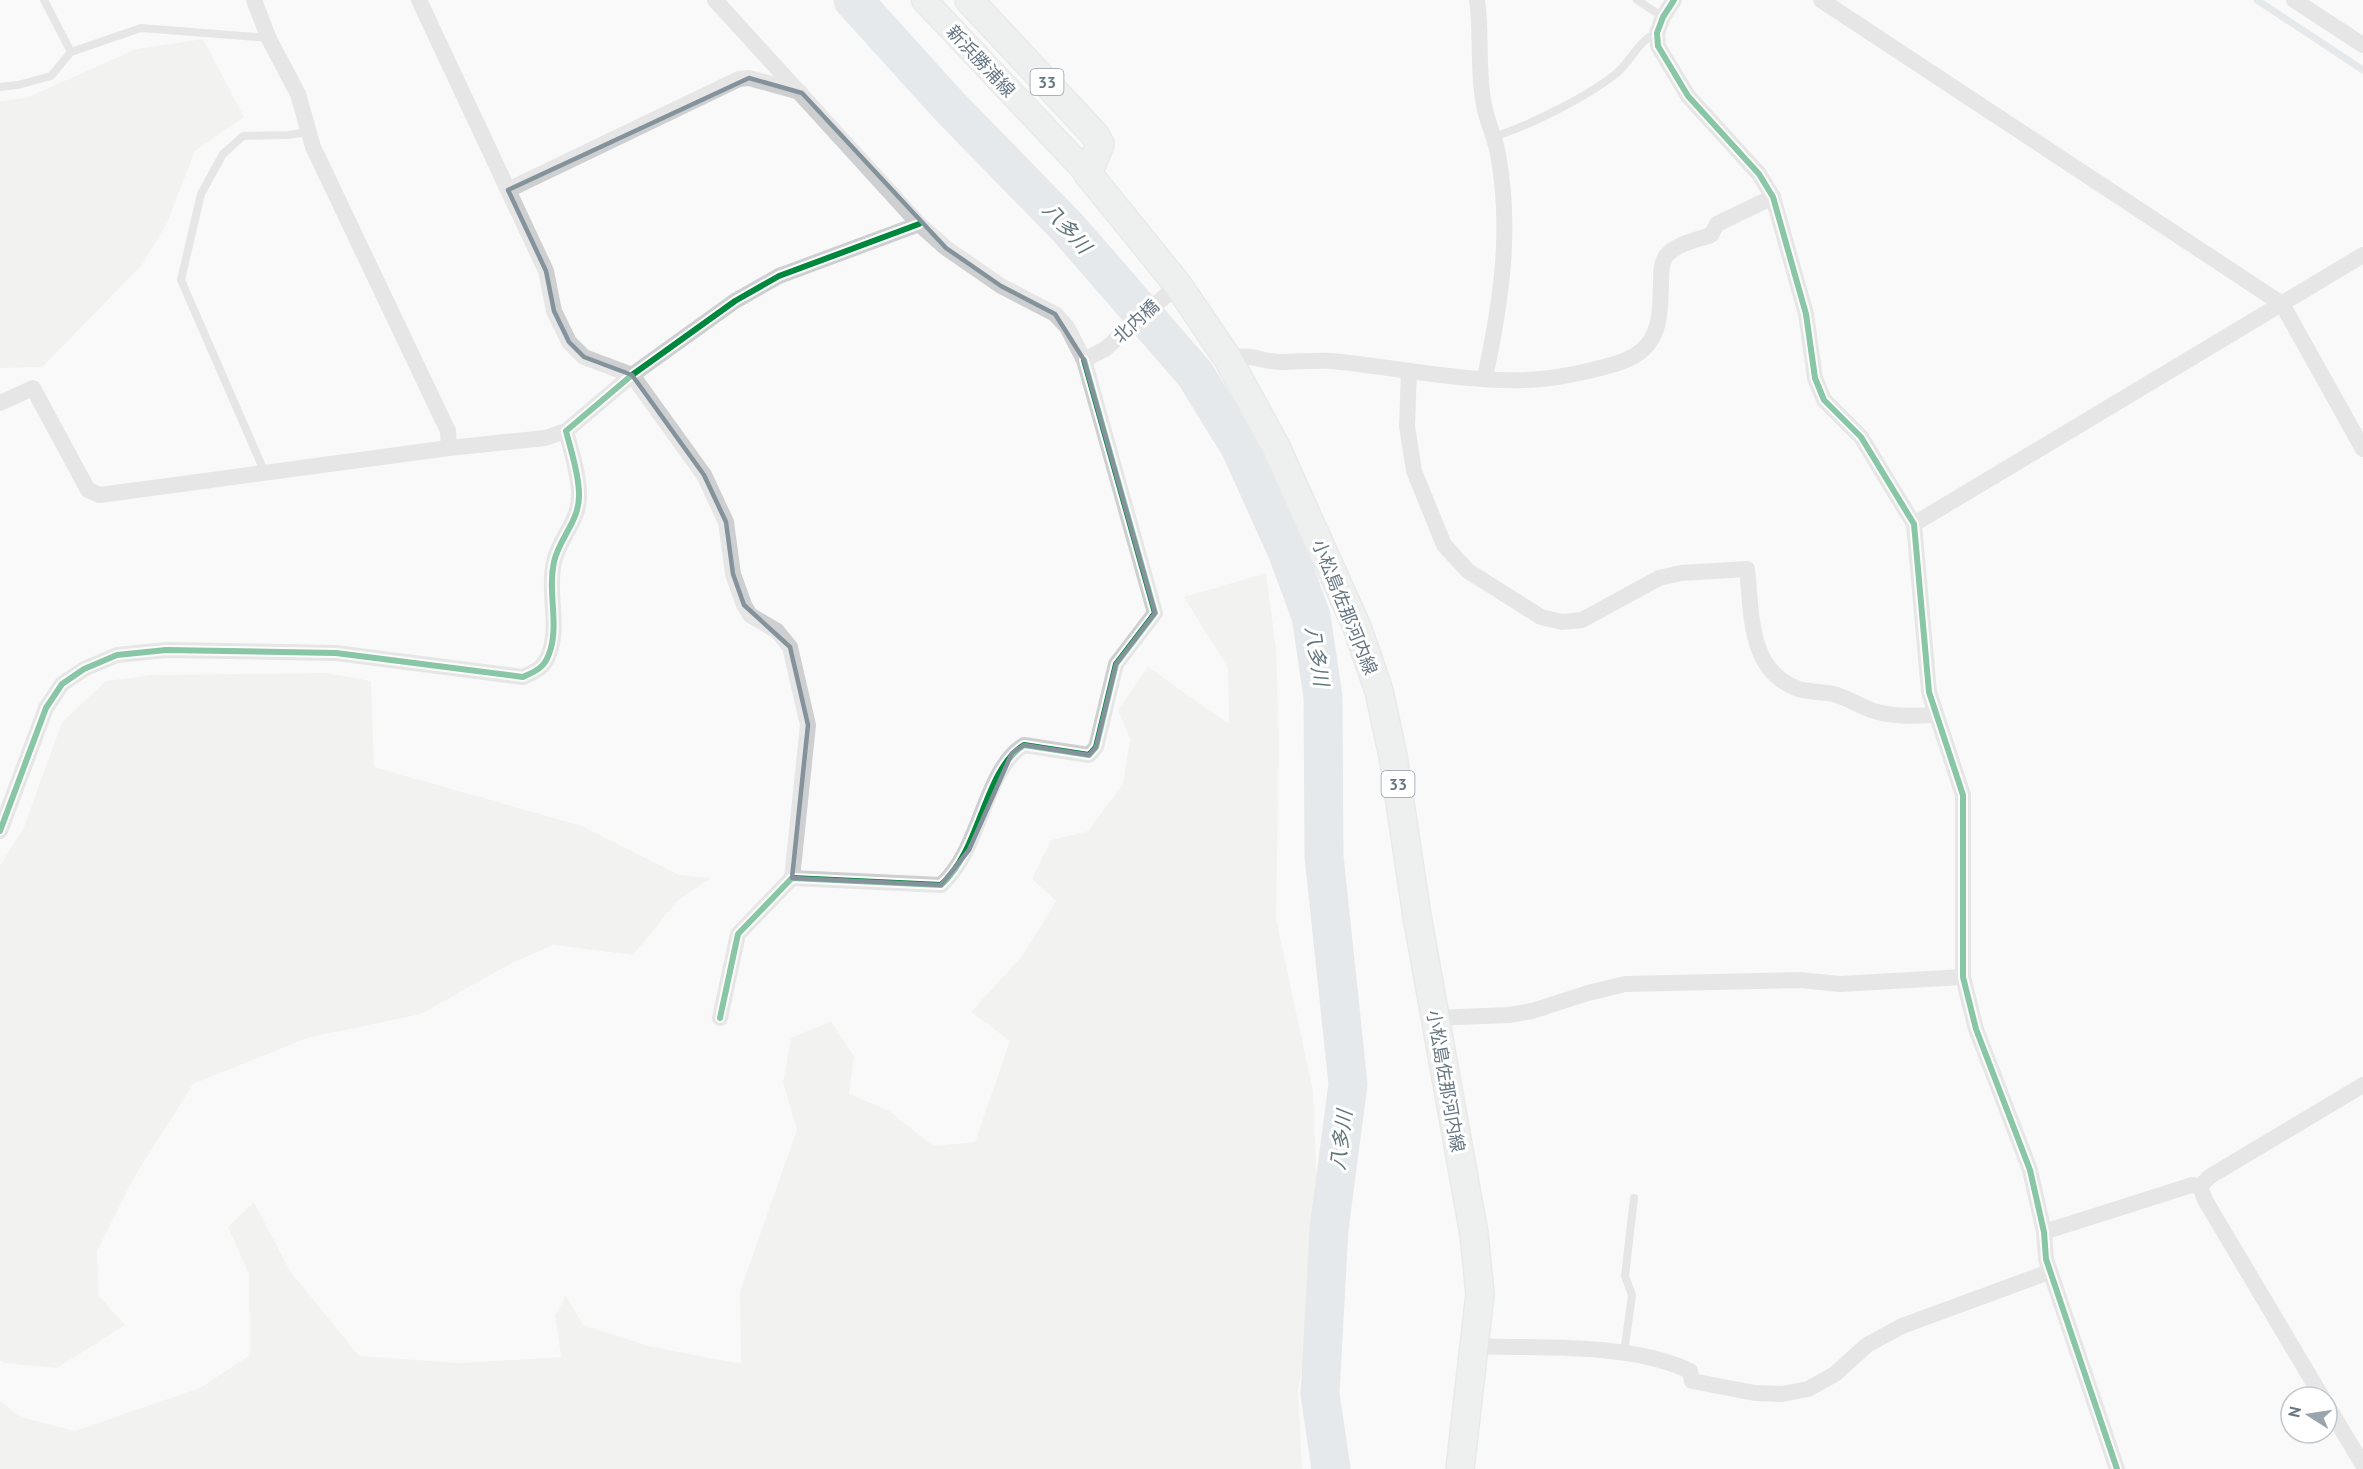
<svg xmlns="http://www.w3.org/2000/svg" width="2363" height="1469" viewBox="0 0 2363 1469" font-family="'PT Sans','Noto Sans JP',sans-serif">
<style>
.green{fill:#e8ebe6}
.lines{fill:none;stroke-linecap:round;stroke-linejoin:round}
.stream{stroke:#ced6d9;stroke-width:7}
.river{stroke:#ced6d9;stroke-width:39}
.secondary-casing{stroke:#d5d6d7;stroke-width:27}
.primary-casing{stroke:#d5d6d7;stroke-width:30}
.service{stroke:#cecfd0;stroke-width:8}
.minor{stroke:#cecfd0;stroke-width:16}
.secondary{stroke:#e1e2e2;stroke-width:24}
.primary{stroke:#e1e2e2;stroke-width:27}
.cycleway-casing{stroke:#fff;stroke-width:10}
.cycleway{stroke:#00873e;stroke-width:6}
.marked{fill:none;stroke:#84929c;stroke-width:4.5;stroke-linejoin:round}
.labels{text-anchor:middle;dominant-baseline:central;stroke-width:6;stroke-linejoin:round;paint-order:stroke}
.shield{fill:#fff;stroke:#939fa8;stroke-width:1.5}
.shield-label{font-size:16px;font-weight:bold;fill:#657683}
.street-label{font-size:18px;fill:#657683;stroke:#fff}
.water-label{font-size:20px;font-style:italic;fill:#60757c;stroke:#fff}
</style>
<rect width="100%" height="100%" fill="#f9f9f9"/>
<!-- green -->
<g class="green">
<polygon points="203,39 244,117 195,151 167,223 142,265 42,367 0,368 0,101 26,98 136,49"/>
<polygon points="1266,573 1276,648 1279,741 1276,918 1313,1091 1320,1263 1298,1390 1302,1469 0,1469 0,1401 21,1417 75,1431 200,1388 250,1355 249,1274 228,1227 254,1202 290,1271 359,1356 460,1363 561,1357 555,1315 566,1296 583,1325 648,1346 741,1364 740,1291 797,1130 783,1082 791,1038 831,1021 854,1056 849,1094 888,1110 933,1146 975,1142 1010,1041 971,1012 1023,955 1056,901 1032,879 1051,840 1088,831 1123,784 1130,739 1118,710 1148,667 1229,724 1228,668 1184,597"/>
<polygon points="326,673 371,681 374,767 582,826 679,875 711,878 677,901 633,955 553,945 510,964 421,1014 307,1038 193,1084 133,1179 97,1251 99,1296 125,1325 57,1368 4,1363 0,1360 0,866 24,827 62,722 106,681 152,675"/>
</g>
<g class="lines">
<!-- stream -->
<polyline class="stream" points="2257,0 2363,70"/>
<!-- river -->
<polyline class="river" points="853,0 950,107 1068,228 1195,374 1240,447 1287,551 1311,616 1323,697 1324,856 1348,1084 1329,1229 1320,1394 1331,1469"/>
<!-- secondary casing -->
<g class="secondary-casing">
<polyline id="secondary" points="924,0 1088,174"/>
</g>
<!-- primary casing -->
<g class="primary-casing">
<polyline id="primary" points="969,0 1095,135 1100,144 1088,174 1178,285 1228,359 1276,447 1357,627 1379,691 1393,756 1417,916 1474,1234 1480,1294 1460,1469"/>
</g>
<!-- service -->
<g class="service">
<polyline points="44,0 71,52 141,28 269,38"/>
<polyline points="1637,0 1663,17"/>
<polyline points="0,87 18,85 51,76 71,52"/>
<path d="M 1493,137 C 1529,126 1589,96 1618,72 C 1632,59 1639,40 1657,33"/>
<polyline points="265,473 181,280 201,194 223,154 243,136 288,135 307,132"/>
<polyline points="1624,1353 1632,1295 1625,1276 1634,1198"/>
</g>
<!-- minor -->
<g class="minor">
<polyline points="254,0 269,39 298,94 313,147 448,431 449,448"/>
<polyline points="419,0 546,271 554,311 569,342 584,357 632,375 704,475 726,522 733,574 744,605 750,615 777,631 790,647 808,725 792,878"/>
<polyline points="715,0 919,224 946,248 1001,286 1055,314 1067,327 1084,360 1105,349 1178,285"/>
<path d="M 1477,0 C 1482,35 1477,71 1484,105 C 1487,122 1495,137 1498,154 C 1512,230 1501,303 1485,377"/>
<polyline points="1674,0 1663,17 1657,33 1658,46 1688,96 1759,174 1773,197 1806,314 1815,378 1824,400 1861,437 1914,524 1929,692 1963,795 1963,977 1976,1029 2030,1170 2044,1232 2046,1259 2117,1469"/>
<polyline points="1821,0 2282,304 2363,449"/>
<polyline points="2294,0 2363,45"/>
<polyline points="508,190 739,79 749,78 800,92"/>
<path d="M 1228,359 C 1250,352 1260,362 1281,362 C 1298,362 1315,360 1331,361 C 1395,367 1461,382 1526,380 C 1555,379 1587,372 1615,364 C 1660,351 1660,322 1661,282 C 1661,274 1661,263 1666,256 C 1676,244 1697,240 1711,235 L 1717,224 L 1773,197"/>
<path d="M 1409,371 L 1407,426 L 1414,471 L 1444,545 L 1468,571 L 1541,617 L 1562,622 L 1582,620 L 1659,578 L 1681,573 L 1747,569 C 1752,613 1748,669 1796,688 C 1808,693 1821,691 1833,694 C 1846,697 1858,705 1871,710 C 1892,717 1912,716 1935,715"/>
<polyline points="0,403 33,388 88,490 100,495 449,448 545,438 566,431"/>
<polyline points="1914,524 2363,255"/>
<path d="M 0,831 L 46,708 L 62,684 L 84,669 L 117,655 L 166,650 L 336,653 L 523,677 C 536,671 544,668 549,654 C 560,625 547,592 554,562 C 559,538 580,521 579,494 C 579,474 571,451 566,431 L 632,375 L 735,301 L 779,276 L 919,224"/>
<path d="M 720,1018 L 738,934 L 792,878 L 941,885 C 982,848 983,771 1024,745 L 1089,755 L 1096,747 L 1116,664 L 1155,613 L 1084,360"/>
<polyline points="1434,1018 1509,1015 1532,1011 1588,993 1625,984 1800,980 1840,984 1963,977"/>
<polyline points="2200,1187 2205,1200 2322,1397"/>
<polyline points="2044,1232 2192,1185 2200,1187 2209,1177 2363,1085"/>
<path d="M 1474,1346 C 1541,1349 1628,1342 1690,1371 L 1692,1381 L 1755,1393 L 1782,1394 L 1808,1389 L 1835,1374 L 1867,1345 L 1902,1326 L 2049,1272"/>
<polyline points="2327,1405 2363,1465"/>
</g>
<!-- secondary -->
<use href="#secondary" class="secondary"/>
<!-- primary -->
<use href="#primary" class="primary"/>
<!-- cycleway casing -->
<g class="cycleway-casing">
<g id="cycleway">
<polyline points="1674,0 1663,17 1657,33 1658,46 1688,96 1759,174 1773,197 1806,314 1815,378 1824,400 1861,437 1914,524 1929,692 1963,795 1963,977 1976,1029 2030,1170 2044,1232 2046,1259 2117,1469"/>
<path d="M 0,831 L 46,708 L 62,684 L 84,669 L 117,655 L 166,650 L 336,653 L 523,677 C 536,671 544,668 549,654 C 560,625 547,592 554,562 C 559,538 580,521 579,494 C 579,474 571,451 566,431 L 632,375 L 735,301 L 779,276 L 919,224"/>
<path d="M 720,1018 L 738,934 L 792,878 L 941,885 C 982,848 983,771 1024,745 L 1089,755 L 1096,747 L 1116,664 L 1155,613 L 1084,360"/>
</g>
</g>
<!-- cycleway -->
<use href="#cycleway" class="cycleway"/>
</g>
<!-- marked area -->
<path d="M0 0H2363V1469H0ZM 749,78 L 802,93 L 946,248 L 1001,286 L 1055,314 L 1084,360 L 1155,613 L 1116,664 L 1096,747 L 1089,755 L 1024,745 L 1012,753 L 969,850 L 941,885 L 792,878 L 808,725 L 790,647 L 744,605 L 733,574 L 726,522 L 704,475 L 632,375 L 584,357 L 569,342 L 554,311 L 546,271 L 508,190 Z" fill="#f9f9f9" fill-opacity=".55" fill-rule="evenodd"/>
<path class="marked" d="M 749,78 L 802,93 L 946,248 L 1001,286 L 1055,314 L 1084,360 L 1155,613 L 1116,664 L 1096,747 L 1089,755 L 1024,745 L 1012,753 L 969,850 L 941,885 L 792,878 L 808,725 L 790,647 L 744,605 L 733,574 L 726,522 L 704,475 L 632,375 L 584,357 L 569,342 L 554,311 L 546,271 L 508,190 Z"/>
<g class="labels">
<!-- shield labels -->
<g class="shield">
<rect x="1030.5" y="69" width="33" height="26" rx="4.5"/>
<rect x="1381.5" y="771" width="33" height="26" rx="4.5"/>
</g>
<g class="shield-label">
<text x="1047" y="82">33</text>
<text x="1398" y="784">33</text>
</g>
<!-- street labels -->
<g class="street-label">
<text transform="translate(981 61) rotate(47)">新浜勝浦線</text>
<text transform="translate(1136 321) rotate(-42)">北内橋</text>
<text transform="translate(1345 607) rotate(68)">小松島佐那河内線</text>
<text transform="translate(1446 1081) rotate(80)">小松島佐那河内線</text>
</g>
<!-- water labels -->
<g class="water-label">
<text transform="translate(1067 228) rotate(48)">八多川</text>
<text transform="translate(1317 656) rotate(81)">八多川</text>
<text transform="translate(1341 1140) rotate(-83)">八多川</text>
</g>
</g>
<!-- north arrow -->
<g transform="translate(2309 1415) rotate(282)"><circle r="28" fill="#ffffff" stroke="#c1c8cd" stroke-width="1.5"/>
<path d="M0-4.5L10 22L0 15L-10 22Z" fill="#99a4ac"/>
<text y="-9" font-size="16" font-weight="bold" text-anchor="middle" fill="#657683">N</text>
</g>
</svg>
